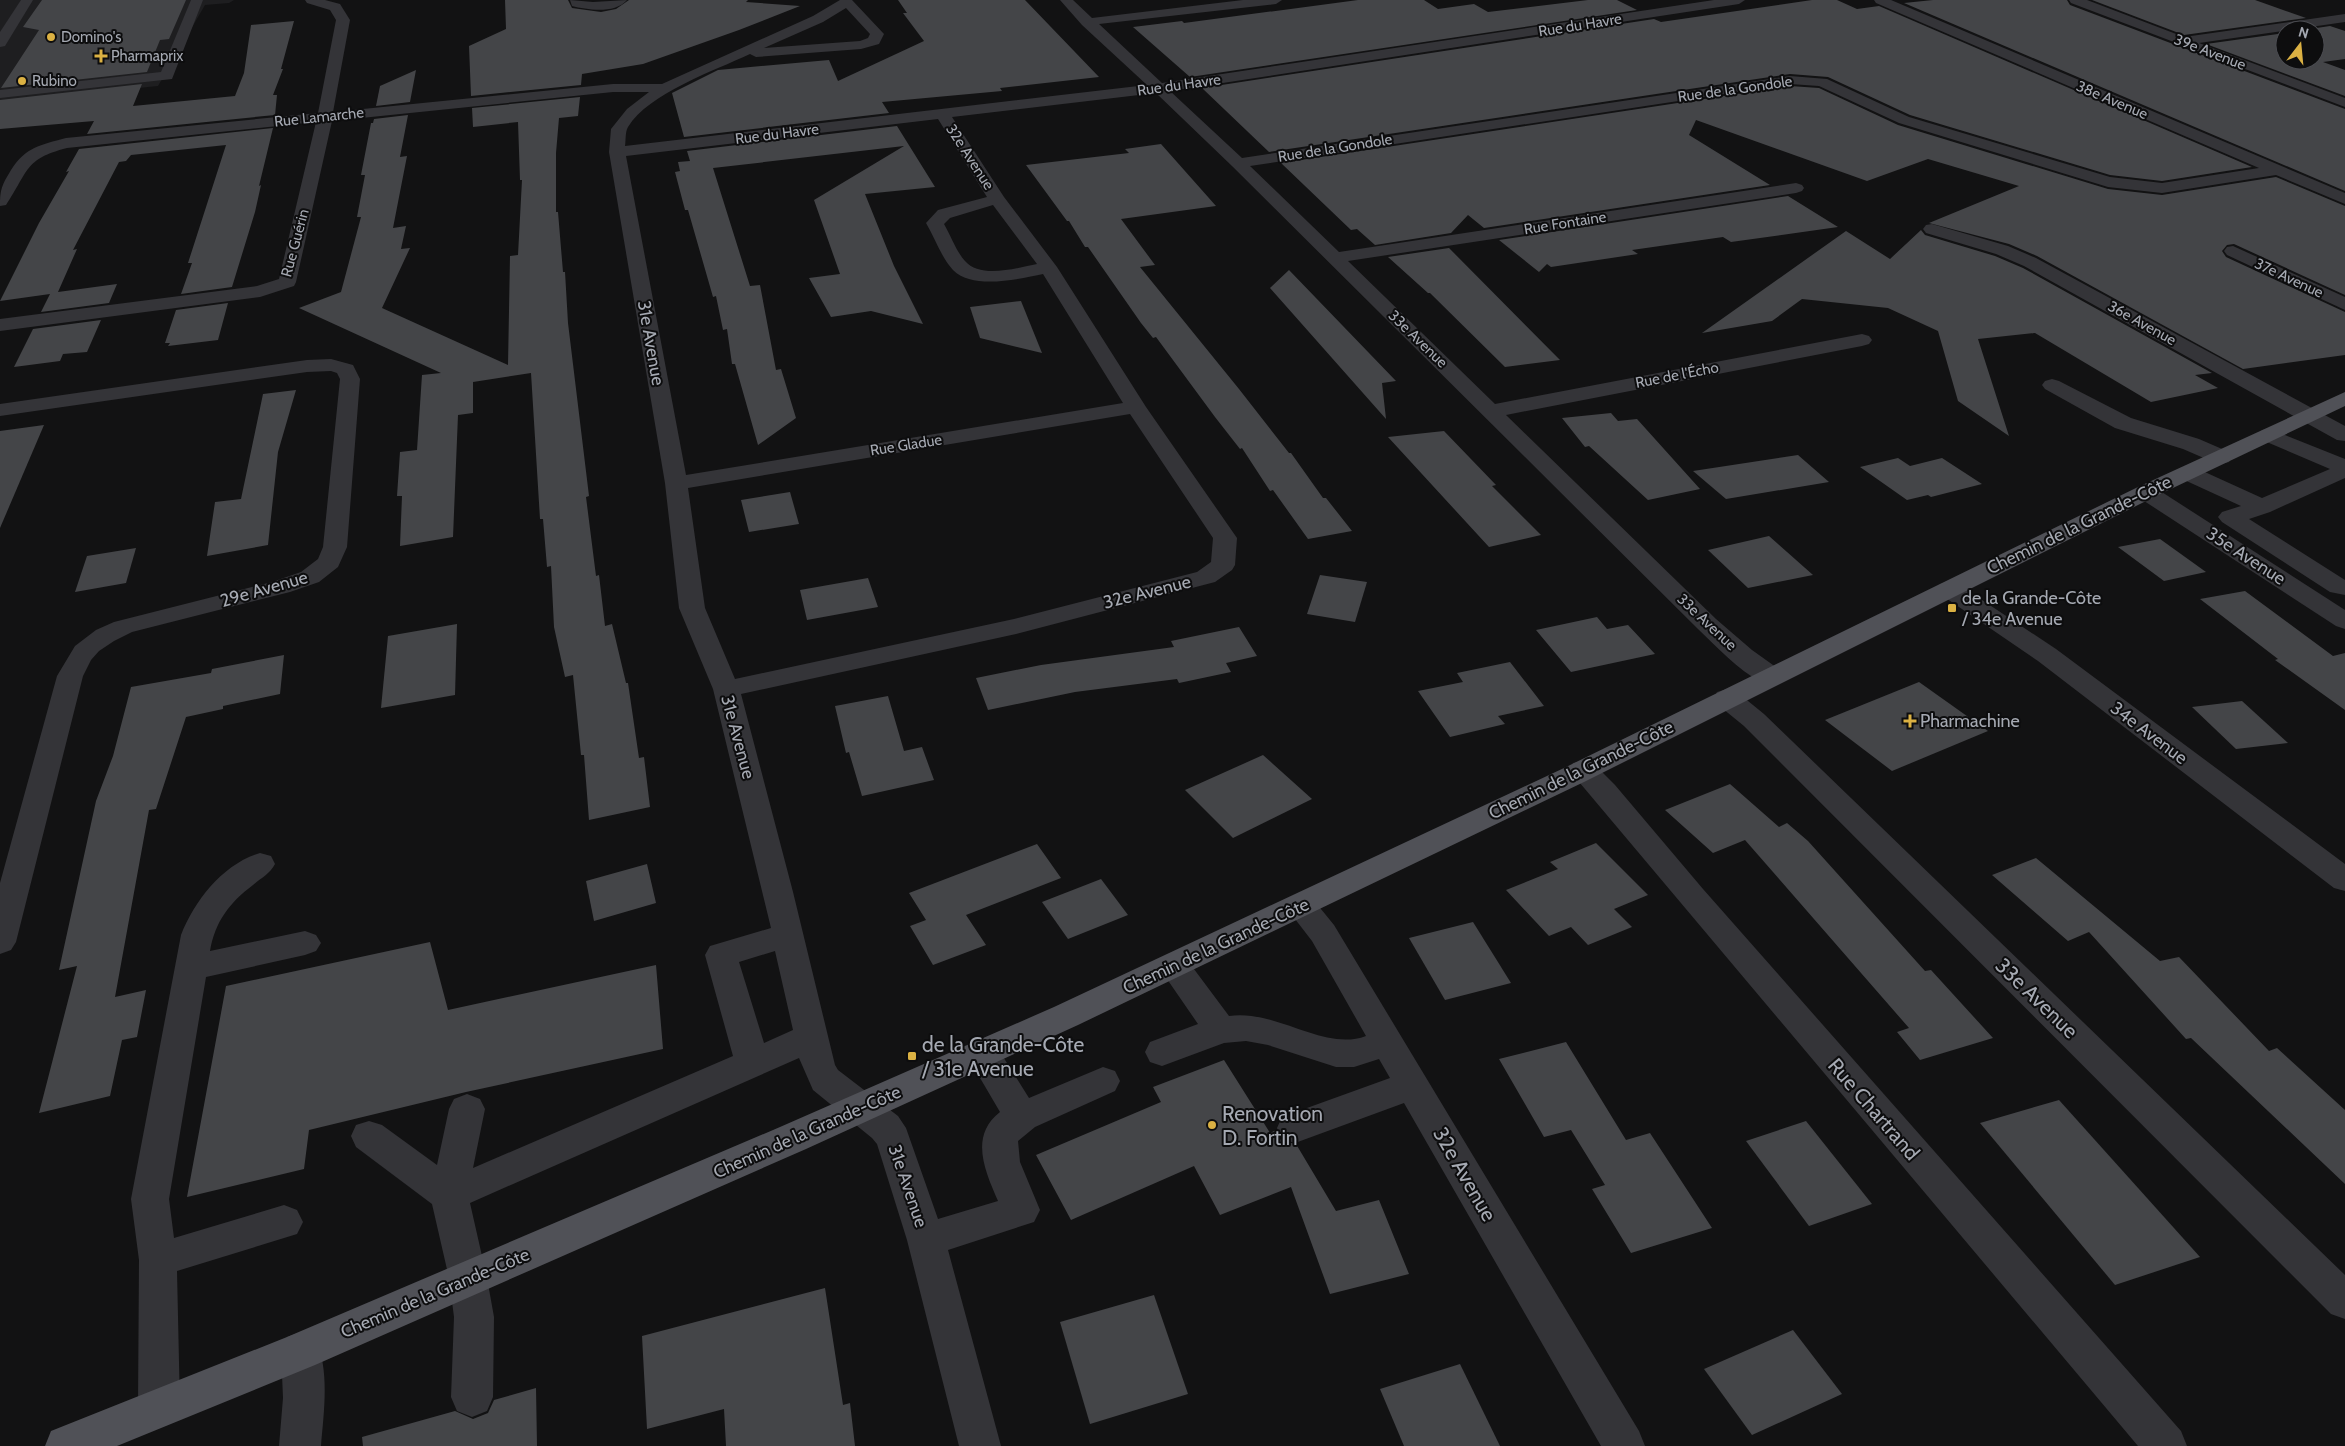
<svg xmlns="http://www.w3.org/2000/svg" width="2345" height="1446" viewBox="0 0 2345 1446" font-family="Cabin,sans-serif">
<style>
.built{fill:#1e1e20}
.building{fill:#444548}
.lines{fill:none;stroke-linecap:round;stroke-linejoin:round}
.minor{fill:#343438;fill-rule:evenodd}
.major{fill:#505157;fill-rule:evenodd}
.poi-dot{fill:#dbb143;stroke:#0d0d0e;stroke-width:2}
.labels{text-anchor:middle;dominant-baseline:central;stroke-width:4;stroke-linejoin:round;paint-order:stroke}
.far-street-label{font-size:15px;fill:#a5a9b2;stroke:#0d0d0e}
.far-poi-label{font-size:15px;fill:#a5a9b2;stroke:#0d0d0e;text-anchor:start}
.street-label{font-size:18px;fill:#a5a9b2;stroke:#0d0d0e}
.poi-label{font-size:18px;fill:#a5a9b2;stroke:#0d0d0e;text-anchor:start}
.near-street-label{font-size:21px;fill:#a5a9b2;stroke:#0d0d0e}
.near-poi-label{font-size:21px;fill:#a5a9b2;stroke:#0d0d0e;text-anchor:start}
</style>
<rect width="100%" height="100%" fill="#121213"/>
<!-- built -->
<polygon class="built" points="0,0 234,0 229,3 205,5 158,86 0,102"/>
<!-- building -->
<g class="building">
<polygon points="42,0 186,0 169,39 160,40 147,72 1,88 39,30 23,27"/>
<polygon points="505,0 568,0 572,8 601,12 616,9 629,0 748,0 746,2 800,6 739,30 643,64 582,74 581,85 471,96 469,46 506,29"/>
<polygon points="898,0 1025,0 1099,77 1000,88 1002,91 882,102 889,113 684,137 672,93 718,70 829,60 838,81 924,41 903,13 907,13"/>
<polygon points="1358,0 1424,0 1438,9 1474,4 1488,12 1588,0 1617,0 1637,10 1190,77 1133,27 1182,21 1184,23"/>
<polygon points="1812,0 1837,0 1857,9 1879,6 2252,167 2162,181 2110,175 1910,115 1828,77 1790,74 1269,152 1202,88 1654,19 1661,22"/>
<polygon points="1933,0 2067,0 2070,5 2345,109 2345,191 1904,3"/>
<polygon points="2092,0 2255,0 2306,18 2184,35"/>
<polygon points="294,21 281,69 283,69 273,95 277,95 275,115 87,134 94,121 0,129 0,100 142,84 133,106 235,96 244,73 251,25"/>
<polygon points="2330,26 2345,31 2345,59 2323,62 2345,70 2345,96 2206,44 2285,33 2285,60 2315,60 2315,30 2303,30"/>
<polygon points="416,70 410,102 376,106 380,86"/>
<polygon points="1790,86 1819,88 1898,125 2108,189 2162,195 2276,177 2345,206 2345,295 2234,244 2227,245 2222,251 2226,257 2345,312 2345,355 2243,369 2037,256 2009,244 1929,223 2019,186 1928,159 1867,181 1696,120 1689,135 1770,185 1484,228 1468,215 1451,233 1375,245 1357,229 1351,230 1281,163"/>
<polygon points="580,97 578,116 559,118 556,153 556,212 558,212 563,272 565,272 568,323 589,496 586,497 596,576 599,575 605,626 612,624 626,683 628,683 639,758 644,757 650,807 589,820 584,755 581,755 573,675 565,677 554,627 551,566 547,567 543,519 540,519 531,373 473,382 473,413 458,415 453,537 400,546 402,496 397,496 400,452 417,450 422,375 441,373 299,308 341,292 361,217 357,217 365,175 361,175 371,123 373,123 374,119 408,115 400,157 407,156 393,228 406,226 401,249 410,248 382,308 508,365 510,256 518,255 522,180 520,180 518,122 473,127 472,108"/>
<polygon points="897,126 935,187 865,194 894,266 923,324 871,311 831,317 809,278 840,274 814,200 904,146 713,168 750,286 760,285 776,370 781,369 796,418 758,445 735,364 732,364 727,329 723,330 716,296 713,297 688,210 685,210 675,172 680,171 678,162 690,161 687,151"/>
<polygon points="273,128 259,186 261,185 255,212 232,287 181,294 192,263 188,263 226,145 131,155 126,161 119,162 73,250 77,249 58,292 117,284 109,303 41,312 50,294 0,301 39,223 69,171 66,172 79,149"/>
<polygon points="1161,144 1216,206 1121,219 1155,265 1140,267 1239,389 1289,453 1291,453 1323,498 1326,498 1352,531 1308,539 1273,490 1270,491 1242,448 1240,449 1215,417 1156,337 1153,338 1141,323 1088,247 1085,247 1069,221 1067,221 1026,165 1129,153 1125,149"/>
<polygon points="1788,196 1838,227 1731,242 1723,237 1632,250 1638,254 1551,267 1547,264 1539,272 1499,240"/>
<polygon points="1921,230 1925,235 1995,256 2023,268 2212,373 2195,375 2218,388 2151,402 2035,333 1978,339 2009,436 1958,401 1938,331 1888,308 1802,299 1772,321 1702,333 1846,231 1890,259"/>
<polygon points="1449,248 1560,360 1505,367 1430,293 1428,293 1388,257"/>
<polygon points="1289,270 1396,381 1382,383 1386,419 1270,288"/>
<polygon points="1021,301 1042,353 980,338 970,307"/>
<polygon points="228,303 218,340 168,346 170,343 165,343 176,310"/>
<polygon points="101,320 87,352 63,354 60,361 14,367 33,329"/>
<polygon points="296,390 278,452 268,545 207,556 215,502 241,499 263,394"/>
<polygon points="1611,413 1618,421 1637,419 1700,489 1648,500 1589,446 1585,447 1562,418"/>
<polygon points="44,425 0,528 0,431"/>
<polygon points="1444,431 1496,485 1492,486 1541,535 1489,547 1388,437"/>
<polygon points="1798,455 1829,482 1726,499 1693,471"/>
<polygon points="1898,458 1910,466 1942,458 1982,484 1931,497 1928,495 1907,500 1860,467"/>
<polygon points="790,492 799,524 749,532 741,500"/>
<polygon points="1769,536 1813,575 1748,588 1708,550"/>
<polygon points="2160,539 2206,572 2164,581 2118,547"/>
<polygon points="136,548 126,583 75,592 87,556"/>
<polygon points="1320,575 1367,582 1355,622 1307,614"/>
<polygon points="868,578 878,607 807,620 800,590"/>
<polygon points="2245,591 2333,656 2345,653 2345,710 2275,660 2278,659 2200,599"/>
<polygon points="1597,617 1607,629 1628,625 1655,654 1571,672 1536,630"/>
<polygon points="457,624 455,695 381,708 388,636"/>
<polygon points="1239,627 1257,656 1226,663 1231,672 1179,683 1177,679 1075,692 988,710 976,678 1041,665 1174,647 1171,641"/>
<polygon points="284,655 280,694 223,706 223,709 186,717 156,809 149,810 115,997 146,990 137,1037 122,1040 110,1096 39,1113 77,966 59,970 96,801 113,756 131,687 211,673 212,669"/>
<polygon points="1510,662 1544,706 1498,716 1505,724 1450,737 1418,691 1463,682 1457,673"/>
<polygon points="1919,682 1988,731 1892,771 1825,720"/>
<polygon points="888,696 904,751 922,747 934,780 862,796 849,752 846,753 835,706"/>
<polygon points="2242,701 2288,743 2236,749 2192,707"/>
<polygon points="1263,755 1312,799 1233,838 1185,790"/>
<polygon points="1730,784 1779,827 1787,823 1808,841 1925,971 1931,970 1993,1038 1920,1060 1897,1032 1909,1028 1745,840 1713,853 1665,810"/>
<polygon points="1596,843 1648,895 1614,909 1632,927 1588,945 1571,927 1549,936 1506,890 1558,869 1550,862"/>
<polygon points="1037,844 1061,878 966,915 986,945 933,965 910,926 926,920 909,893"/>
<polygon points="2036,858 2160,961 2179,957 2269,1051 2277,1048 2345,1110 2345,1184 2191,1038 2186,1039 2089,932 2068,941 1992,875"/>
<polygon points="647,864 656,903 594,921 586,881"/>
<polygon points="1101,879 1128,915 1068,939 1042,902"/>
<polygon points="1473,922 1511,983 1445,1000 1409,938"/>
<polygon points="430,942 448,1010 656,965 663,1049 466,1092 309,1130 304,1169 187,1197 226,986"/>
<polygon points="1566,1042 1626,1140 1650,1133 1712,1228 1631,1253 1592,1189 1605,1185 1571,1130 1544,1137 1499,1059"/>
<polygon points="1224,1060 1272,1136 1270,1133 1276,1130 1281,1141 1296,1144 1336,1211 1379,1200 1409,1274 1330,1294 1291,1187 1220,1215 1194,1166 1071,1220 1036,1155 1161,1102 1153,1087"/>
<polygon points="2059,1100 2200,1257 2115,1285 1980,1123"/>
<polygon points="1806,1121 1872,1204 1809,1226 1746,1141"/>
<polygon points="825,1288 843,1405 850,1403 855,1446 726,1446 724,1409 647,1429 642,1336"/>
<polygon points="1154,1295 1188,1394 1090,1424 1060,1322"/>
<polygon points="1793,1330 1842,1394 1752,1435 1704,1369"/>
<polygon points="1460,1364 1500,1446 1404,1446 1380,1389"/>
<polygon points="536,1388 537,1446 363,1446 362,1437 455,1411 473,1419 488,1413 494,1400"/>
</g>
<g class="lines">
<!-- minor -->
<g class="minor">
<polygon points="21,0 33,0 5,46 0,47 0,32"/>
<polygon points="191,0 203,0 172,79 0,98 0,90 161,72"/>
<path d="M 305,0 L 325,0 L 340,4 L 350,20 L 333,112 L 613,84 L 662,84 L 813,16 L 840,0 L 852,0 L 884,34 L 879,44 L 861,49 L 756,57 L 750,54 C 714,71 649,93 628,127 C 625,132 626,140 625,146 L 1147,85 L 1082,25 L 1060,0 L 1073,0 L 1092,18 L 1243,0 L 1282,0 L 1276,4 L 1099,24 L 1162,83 L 1714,0 L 1745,0 L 1739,4 L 1170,91 L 1242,158 L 1790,76 L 1827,79 L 1909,117 L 2110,177 L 2162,183 L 2259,168 L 1876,3 L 1874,0 L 1891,0 L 2345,193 L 2345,204 L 2276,175 L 2162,193 L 2108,187 L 1899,123 L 1819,86 L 1790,84 L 1250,166 L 1339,252 L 1796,183 L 1802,185 L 1804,188 L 1802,191 L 1796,193 L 1348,261 L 1495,404 L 1862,334 L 1869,336 L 1872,340 L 1869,344 L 1862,346 L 1506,415 L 1716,619 L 1752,650 L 1780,670 L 1784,676 L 1780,682 C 1774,684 1768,685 1761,682 C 1738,670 1717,647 1698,629 L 1232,166 L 1156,93 L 952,117 L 1004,197 L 1057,267 L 1146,407 L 1237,538 L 1235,565 L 1232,570 L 1215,582 L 1016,634 L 741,694 L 793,892 L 835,1065 L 838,1070 L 898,1116 L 906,1128 L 938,1219 L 998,1201 C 985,1171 969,1136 1000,1112 L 966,1054 L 971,1044 L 983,1040 L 995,1044 L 1029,1098 L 1103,1067 L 1115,1071 L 1120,1081 L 1115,1091 L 1035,1127 L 1018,1141 L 1020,1162 L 1040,1210 L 1034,1222 L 948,1250 L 1001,1446 L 959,1446 L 907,1240 L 877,1144 L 872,1138 L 813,1090 L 799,1058 L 470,1203 L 487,1278 L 494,1317 L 493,1397 L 487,1411 L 472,1417 L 457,1411 L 451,1397 L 454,1317 L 449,1278 L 432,1204 L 356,1147 L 351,1136 L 356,1125 L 369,1121 L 382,1125 L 437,1165 L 449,1109 L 454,1099 L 467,1094 L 480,1099 L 485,1109 L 473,1168 L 733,1056 L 705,955 L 710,946 L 771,928 L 713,689 L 679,608 L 665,483 L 609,152 L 611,129 L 627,109 L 649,92 L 613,92 L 332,121 L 296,282 L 294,286 L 260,297 L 0,331 L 0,319 L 257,286 L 279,279 L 316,122 L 67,148 C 24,159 29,171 6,205 L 0,206 C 0,189 2,185 11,170 C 26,147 40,145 66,138 L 318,113 L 336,20 L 330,10 L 307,3 ZM 846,8 L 870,34 L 868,38 L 860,41 L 764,48 L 823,22 ZM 938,119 L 987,197 L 938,210 L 926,223 C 935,238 941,257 953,270 C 972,290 1020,279 1043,274 L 1123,403 L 686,475 L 626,156 ZM 993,205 L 1037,264 C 1017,268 980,279 965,261 C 956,251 951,236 944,224 L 950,218 ZM 1130,414 L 1213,538 L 1211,562 L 1197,572 L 1014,619 L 735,679 L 705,608 L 688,488 ZM 775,951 L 793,1030 L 764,1043 L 739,962 Z"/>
<path d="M 570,0 L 593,2 L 627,0 C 615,14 588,10 572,6 Z"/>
<polygon points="2069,0 2087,0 2184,37 2345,14 2345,22 2199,43 2345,98 2345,107 2071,3"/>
<polygon points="1932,224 2008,246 2036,258 2345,426 2345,441 2337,440 2024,266 1996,254 1926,233 1923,229 1926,225"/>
<polygon points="2233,246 2345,297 2345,310 2227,255 2224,251 2227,247"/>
<polygon points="331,359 353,365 360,379 347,547 338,567 319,582 290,592 132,632 114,641 99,651 91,660 83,676 16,942 11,950 0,954 0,883 57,676 75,646 96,630 114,622 272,582 301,572 318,559 323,547 340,379 337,373 331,371 307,372 0,416 0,404 307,360"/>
<polygon points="2052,379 2059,381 2131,418 2199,439 2229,452 2232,457 2229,462 2221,464 2213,462 2183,449 2115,428 2045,389 2042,385 2045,381"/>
<polygon points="2270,429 2345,459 2345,478 2270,512 2249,519 2345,580 2345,595 2330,592 2222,522 2218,517 2222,512 2241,506 2180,478 2177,473 2180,468 2188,466 2196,468 2262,498 2330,469 2262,440 2259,435 2262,430"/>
<polygon points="2146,485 2154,487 2345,610 2345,629 2336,626 2138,497 2135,492 2138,487"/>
<polygon points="1949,582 1958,584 2056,649 2345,864 2345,891 2334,888 2038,661 1940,594 1937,589 1940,584"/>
<polygon points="1727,689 1737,692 1764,714 2345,1275 2345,1319 2331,1314 1744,726 1717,704 1714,698 1717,692"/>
<polygon points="1583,761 1593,763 1615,785 1703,889 2181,1431 2187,1446 2138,1446 1569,770 1573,763"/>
<path d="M 260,853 L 271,856 L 275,864 C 270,874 261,878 253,885 C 229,903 215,922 210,951 L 305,931 L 316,935 L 321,943 L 316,951 L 305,955 L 206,977 L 169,1199 L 174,1238 L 284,1205 L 297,1210 L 303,1222 L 297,1234 L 177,1271 L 180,1408 L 174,1422 L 159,1428 L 144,1422 L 138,1408 L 139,1260 L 131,1199 L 181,935 C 195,900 223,864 260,853 Z"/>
<path d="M 1301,895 L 1312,898 L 1334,925 L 1639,1431 L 1645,1446 L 1601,1446 L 1404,1103 L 1295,1143 L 1282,1139 L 1277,1128 L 1282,1117 L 1390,1078 L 1379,1059 L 1354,1067 L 1336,1067 L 1268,1045 L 1246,1041 L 1224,1043 L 1162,1066 L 1150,1062 L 1145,1052 L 1150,1042 L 1198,1024 L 1158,966 L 1163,957 L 1174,954 L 1185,957 L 1229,1016 C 1277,1009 1324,1052 1366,1036 L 1312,941 L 1285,906 L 1290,898 Z"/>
<path d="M 301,1332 L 315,1337 C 330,1370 324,1411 321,1446 L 279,1446 L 283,1398 L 281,1351 L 287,1337 Z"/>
</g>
<!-- major -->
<polygon class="major" points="2345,392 2345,406 2154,497 1584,782 1078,1025 806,1149 315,1365 117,1446 45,1446 51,1431 287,1337 780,1127 1054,1007 1564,768 2138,487"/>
</g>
<!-- markers -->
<g class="poi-dot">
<circle cx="51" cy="37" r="5"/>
<path d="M98.5 48.5h5v5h5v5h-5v5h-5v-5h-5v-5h5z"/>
<circle cx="22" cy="81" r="5"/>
<rect x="1947" y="603" width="10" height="10" rx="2.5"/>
<path d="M1907.5 713.5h5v5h5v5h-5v5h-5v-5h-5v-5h5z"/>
<rect x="907" y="1051" width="10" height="10" rx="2.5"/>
<circle cx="1212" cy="1125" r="5"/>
</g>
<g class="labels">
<!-- far-street labels -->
<g class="far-street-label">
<text transform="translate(1580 25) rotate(-9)">Rue du Havre</text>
<text transform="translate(2210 52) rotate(21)">39e Avenue</text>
<text transform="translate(1179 85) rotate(-8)">Rue du Havre</text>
<text transform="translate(1735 89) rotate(-8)">Rue de la Gondole</text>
<text transform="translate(2112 100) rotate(23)">38e Avenue</text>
<text transform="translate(319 117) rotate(-6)">Rue Lamarche</text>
<text transform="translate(777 134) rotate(-7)">Rue du Havre</text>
<text transform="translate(1335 148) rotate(-9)">Rue de la Gondole</text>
<text transform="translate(970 157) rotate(57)">32e Avenue</text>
<text transform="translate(1565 223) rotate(-9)">Rue Fontaine</text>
<text transform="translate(295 243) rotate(-75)">Rue Guérin</text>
<text transform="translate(2289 278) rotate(25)">37e Avenue</text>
<text transform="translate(2142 323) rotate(29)">36e Avenue</text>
<text transform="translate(1418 339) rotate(44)">33e Avenue</text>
<text transform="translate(1677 375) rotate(-11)">Rue de l'Écho</text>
<text transform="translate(906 445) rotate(-9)">Rue Gladue</text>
<text transform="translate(1707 622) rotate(43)">33e Avenue</text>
</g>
<!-- far-poi labels -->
<g class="far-poi-label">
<text x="61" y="37">Domino's</text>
<text x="111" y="56">Pharmaprix</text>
<text x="32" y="81">Rubino</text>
</g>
<!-- street labels -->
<g class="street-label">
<text transform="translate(651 343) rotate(80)">31e Avenue</text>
<text transform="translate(2079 525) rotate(-26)">Chemin de la Grande-Côte</text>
<text transform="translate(2246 556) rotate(33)">35e Avenue</text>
<text transform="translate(264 589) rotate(-16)">29e Avenue</text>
<text transform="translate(1147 592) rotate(-14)">32e Avenue</text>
<text transform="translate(2149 733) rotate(37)">34e Avenue</text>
<text transform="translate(738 737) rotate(75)">31e Avenue</text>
<text transform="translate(1581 770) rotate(-26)">Chemin de la Grande-Côte</text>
<text transform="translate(1216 946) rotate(-25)">Chemin de la Grande-Côte</text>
<text transform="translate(807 1132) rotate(-24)">Chemin de la Grande-Côte</text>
<text transform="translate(908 1186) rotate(71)">31e Avenue</text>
<text transform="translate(435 1293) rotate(-23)">Chemin de la Grande-Côte</text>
</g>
<!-- poi labels -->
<g class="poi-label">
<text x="1962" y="598">de la Grande-Côte<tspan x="1962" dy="21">/ 34e Avenue</tspan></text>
<text x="1920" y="721">Pharmachine</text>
</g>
<!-- near-street labels -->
<g class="near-street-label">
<text transform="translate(2037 998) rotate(44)">33e Avenue</text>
<text transform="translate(1874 1109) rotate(49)">Rue Chartrand</text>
<text transform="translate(1465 1174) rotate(60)">32e Avenue</text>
</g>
<!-- near-poi labels -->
<g class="near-poi-label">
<text x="922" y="1044">de la Grande-Côte<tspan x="922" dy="24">/ 31e Avenue</tspan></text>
<text x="1222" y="1113">Renovation<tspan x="1222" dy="24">D. Fortin</tspan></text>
</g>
</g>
<!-- north arrow -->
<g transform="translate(2300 45) rotate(16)"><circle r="24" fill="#0d0d0e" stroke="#4a4b50"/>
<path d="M0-4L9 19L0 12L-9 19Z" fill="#dbb143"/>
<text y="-8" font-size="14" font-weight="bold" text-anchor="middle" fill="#a5a9b2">N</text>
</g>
</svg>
